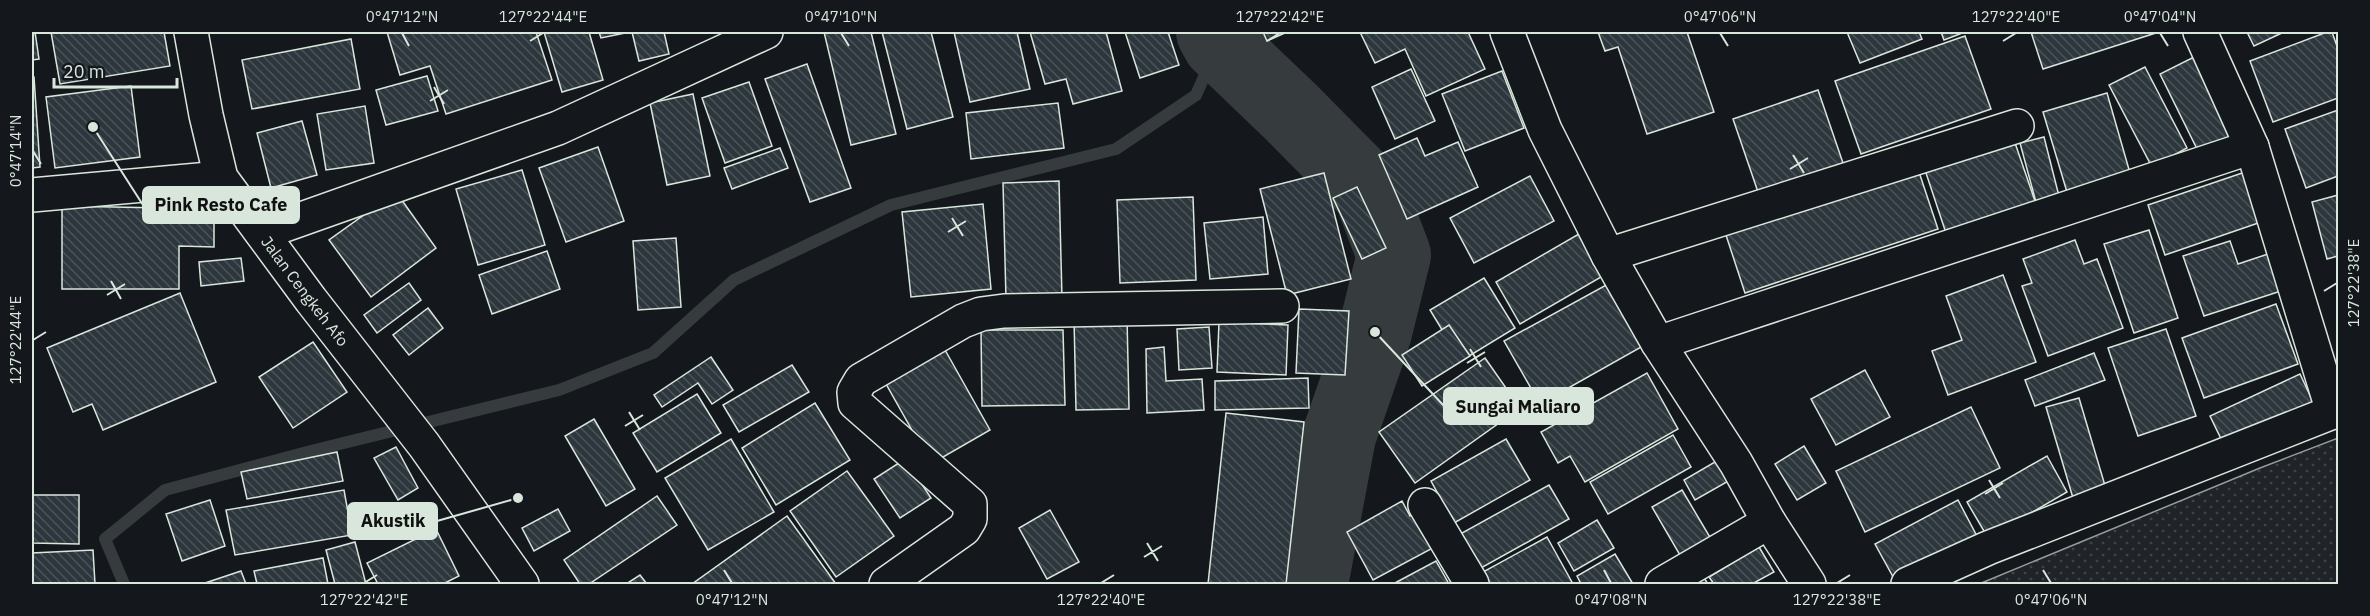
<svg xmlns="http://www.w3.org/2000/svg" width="2370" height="616" viewBox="0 0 2370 616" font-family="'IBM Plex Sans',sans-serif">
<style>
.grass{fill:url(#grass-dots);stroke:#939e99;stroke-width:1.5}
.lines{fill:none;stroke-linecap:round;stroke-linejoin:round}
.stream{stroke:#363b3e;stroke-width:12}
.river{stroke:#363b3e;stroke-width:74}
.building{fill:url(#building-back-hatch);stroke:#d8e6dc;stroke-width:1.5}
.minor-casing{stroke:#d8e6dc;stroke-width:36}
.minor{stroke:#14181c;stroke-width:33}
.ticks{fill:none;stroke:#d8e6dc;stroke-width:2}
.labels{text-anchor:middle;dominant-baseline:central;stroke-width:4.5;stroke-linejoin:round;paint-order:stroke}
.street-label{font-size:16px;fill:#d8e6dc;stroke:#14181c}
.leader{fill:none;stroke:#d8e6dc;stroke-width:2}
.callout-dot{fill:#d8e6dc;stroke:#14181c;stroke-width:2}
.callout{fill:#d8e6dc;stroke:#d8e6dc;stroke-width:2}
.callout-label{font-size:18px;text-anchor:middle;font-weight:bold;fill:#111}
.neatline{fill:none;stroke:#d8e6dc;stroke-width:2}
.ticks-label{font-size:15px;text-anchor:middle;fill:#d8e6dc}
</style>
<defs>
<pattern id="grass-dots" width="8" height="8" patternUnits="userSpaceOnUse" patternTransform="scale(1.5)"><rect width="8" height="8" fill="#202428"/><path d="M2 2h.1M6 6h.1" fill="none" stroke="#404447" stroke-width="1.8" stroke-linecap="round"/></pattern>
<pattern id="building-back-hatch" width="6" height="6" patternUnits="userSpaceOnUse" patternTransform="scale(1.5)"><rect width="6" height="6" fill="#2c363c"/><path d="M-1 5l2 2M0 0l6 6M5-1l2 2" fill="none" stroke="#4a5358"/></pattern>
</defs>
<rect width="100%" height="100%" fill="#14181c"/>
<!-- grass -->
<polygon class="grass" points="2338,438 2338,584 1979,584 2260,468"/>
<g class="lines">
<!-- stream -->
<polyline class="stream" points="124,584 105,539 165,490 311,451 559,390 653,353 734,280 891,205 1116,149 1196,95 1219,43"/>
<!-- river -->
<polyline class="river" points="1213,32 1219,43 1292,113 1370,192 1394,255 1375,332 1339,436 1311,584"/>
</g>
<!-- building -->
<g class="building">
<polygon points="32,32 35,32 39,59 32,60"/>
<polygon points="51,32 164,32 170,66 60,84"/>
<polygon points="387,32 536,32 552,80 446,114 430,66 400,75"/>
<polygon points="544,32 589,32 603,80 562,92"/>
<polygon points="599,32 624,32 625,33 601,38"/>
<polygon points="632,32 664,32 669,54 639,61"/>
<polygon points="824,32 871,32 896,134 851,145"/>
<polygon points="882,32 931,32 953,117 907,129"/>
<polygon points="954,32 1017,32 1030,89 970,102"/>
<polygon points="1030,32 1106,32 1122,91 1073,104 1066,79 1045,84"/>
<polygon points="1125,32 1168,32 1179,65 1140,78"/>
<polygon points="1263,32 1287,32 1267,41"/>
<polygon points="1360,32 1468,32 1485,69 1426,96 1405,49 1375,63"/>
<polygon points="1598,32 1687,32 1714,112 1647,134 1618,47 1605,51"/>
<polygon points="1847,32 1919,32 1922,39 1860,63"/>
<polygon points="1941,32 1965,32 1944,40"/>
<polygon points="2031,32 2159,32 2043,69"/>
<polygon points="2247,32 2284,32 2254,46"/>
<polygon points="2327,32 2332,32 2338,49 2338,98 2273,122 2250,61"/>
<polygon points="1965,36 1991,109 1861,154 1835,81"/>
<polygon points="351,39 360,89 252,109 242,60"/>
<polygon points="2202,53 2243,137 2201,157 2160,74"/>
<polygon points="807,64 851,188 810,202 765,79"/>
<polygon points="2145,67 2187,148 2152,167 2109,85"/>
<polygon points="1411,69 1435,121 1395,139 1372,87"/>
<polygon points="1502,71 1524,128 1465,151 1442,94"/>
<polygon points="427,76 438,111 386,125 376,90"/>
<polygon points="32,77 34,77 40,167 32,168"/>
<polygon points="749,82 772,146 725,163 702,98"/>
<polygon points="131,86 140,157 55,168 46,97"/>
<polygon points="1818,90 1843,163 1758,192 1733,119"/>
<polygon points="2107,93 2130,173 2067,192 2043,112"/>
<polygon points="693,94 710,176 667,185 650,103"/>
<polygon points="1058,103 1064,148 971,159 966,113"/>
<polygon points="365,106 374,163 326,170 317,114"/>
<polygon points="2338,110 2338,176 2306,188 2285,129"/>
<polygon points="302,121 317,175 271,188 257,133"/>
<polygon points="2044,137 2060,200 2037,206 2020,143"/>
<polygon points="1417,138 1425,156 1458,142 1478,187 1407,219 1379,155"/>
<polygon points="2014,140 2036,204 1946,233 1925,170"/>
<polygon points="598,147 624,221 566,242 539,168"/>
<polygon points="780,148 788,168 732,189 724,168"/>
<polygon points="1917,166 1938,229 1745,293 1724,229"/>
<polygon points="522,170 545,245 478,265 456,189"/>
<polygon points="2251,170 2267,220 2165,255 2148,205"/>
<polygon points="1324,173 1351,279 1287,295 1260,189"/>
<polygon points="1530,176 1554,221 1474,263 1450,218"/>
<polygon points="1059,181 1062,298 1006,299 1003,183"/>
<polygon points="1357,187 1386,248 1362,259 1333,198"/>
<polygon points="396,192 436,248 371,297 329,240"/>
<polygon points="2338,195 2338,256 2327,259 2312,202"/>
<polygon points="1193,197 1196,280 1120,283 1117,200"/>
<polygon points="983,204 991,289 911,297 902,212"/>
<polygon points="62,206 214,209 214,247 179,246 179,289 62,289"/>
<polygon points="1263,217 1268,274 1210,279 1204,223"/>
<polygon points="2149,230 2178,318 2134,333 2104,244"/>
<polygon points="1584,231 1608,273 1520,324 1496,282"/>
<polygon points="676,238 681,307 638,310 633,241"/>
<polygon points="2075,240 2084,264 2097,259 2123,328 2048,356 2022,286 2032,283 2023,259"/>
<polygon points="2230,241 2238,264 2271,253 2284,290 2204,316 2183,256"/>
<polygon points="547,251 560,289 492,314 479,275"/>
<polygon points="241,258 244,281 201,286 199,262"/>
<polygon points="2003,275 2036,362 1948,395 1932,351 1962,340 1946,296"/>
<polygon points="1484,278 1515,328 1461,361 1430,310"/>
<polygon points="409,283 421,300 377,333 364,315"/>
<polygon points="1608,284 1643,346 1540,404 1504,341"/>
<polygon points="180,293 216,382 103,430 92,404 73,412 47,348"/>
<polygon points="2276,304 2298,364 2204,398 2182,338"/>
<polygon points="428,308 443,328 409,355 393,335"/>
<polygon points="1299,309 1349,311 1345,375 1296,373"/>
<polygon points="1127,317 1129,409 1076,410 1074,318"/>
<polygon points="1219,322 1288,325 1286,375 1217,372"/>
<polygon points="1449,325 1470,356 1422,386 1402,355"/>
<polygon points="1209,327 1212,368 1179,370 1177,329"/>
<polygon points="2166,329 2196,416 2138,436 2108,348"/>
<polygon points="981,330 1063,330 1065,405 982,406"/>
<polygon points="940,341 990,430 931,464 881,375"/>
<polygon points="313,342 347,392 293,428 259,377"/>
<polygon points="1164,347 1166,381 1202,379 1204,410 1147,413 1146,349"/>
<polygon points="2094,353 2105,380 2035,406 2025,380"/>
<polygon points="711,357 733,390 712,404 698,383 662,407 654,395"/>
<polygon points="1485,358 1520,408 1415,483 1379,432"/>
<polygon points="792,365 809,392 739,432 723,405"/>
<polygon points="1865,370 1890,417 1836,445 1811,399"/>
<polygon points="1647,373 1678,429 1585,482 1570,456 1558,463 1541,432"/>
<polygon points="2300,374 2315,406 2226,449 2210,416"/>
<polygon points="1308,378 1309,408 1215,410 1215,381"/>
<polygon points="697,394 721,433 657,472 633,433"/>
<polygon points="2079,398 2106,489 2073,498 2046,407"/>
<polygon points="815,403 850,460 776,505 742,448"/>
<polygon points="1971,407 2000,468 1865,532 1836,471"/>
<polygon points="1226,413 1304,422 1286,584 1208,584"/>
<polygon points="594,419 635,489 606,506 565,436"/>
<polygon points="1673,435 1691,467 1608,514 1590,482"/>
<polygon points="731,439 774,512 708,550 665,478"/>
<polygon points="1506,439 1530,480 1454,523 1431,481"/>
<polygon points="1804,446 1826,483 1797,500 1775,464"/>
<polygon points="396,447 418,488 398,500 374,458"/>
<polygon points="337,452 343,481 247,499 241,472"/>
<polygon points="2047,456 2067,492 1988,538 1967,502"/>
<polygon points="905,459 931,498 900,518 874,479"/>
<polygon points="1720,459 1732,479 1695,500 1684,480"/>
<polygon points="847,471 894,536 836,577 790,511"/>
<polygon points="1549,485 1569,519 1472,573 1453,538"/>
<polygon points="344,490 352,535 235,555 226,510"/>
<polygon points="1682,490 1714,544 1684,562 1652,507"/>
<polygon points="32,495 79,495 79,544 32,543"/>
<polygon points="657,496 677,525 589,584 580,584 564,560"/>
<polygon points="210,500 225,546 182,561 166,514"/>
<polygon points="1958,500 1980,542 1897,584 1875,544"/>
<polygon points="1402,501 1410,516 1426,508 1444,542 1373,580 1347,532"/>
<polygon points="558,509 570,531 534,551 522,528"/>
<polygon points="1050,510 1079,562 1047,579 1019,528"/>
<polygon points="787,516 836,584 692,584"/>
<polygon points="1597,520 1614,548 1574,571 1558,543"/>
<polygon points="436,529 459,576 443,584 378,584 367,563"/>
<polygon points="1547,537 1573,584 1475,584 1472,578"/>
<polygon points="355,542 366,584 335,584 326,550"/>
<polygon points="1759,547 1774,572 1752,584 1714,584 1709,577"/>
<polygon points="93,550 95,584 32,584 32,553"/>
<polygon points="1615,554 1633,584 1581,584 1577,576"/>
<polygon points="323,558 328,584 257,584 254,571"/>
<polygon points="1436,561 1449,584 1393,584"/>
<polygon points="1699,570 1708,584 1674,584"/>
<polygon points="241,571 246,584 202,584"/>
<polygon points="640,575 647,584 626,584"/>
</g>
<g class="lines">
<!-- minor casing -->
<g class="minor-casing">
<g id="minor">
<path id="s1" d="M 191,32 L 206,115 L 221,178 L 311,300 L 424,445 L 522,584"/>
<polyline points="1507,32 1545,130 1608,255 1658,343 1736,463 1769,522 1809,584"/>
<polyline points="2200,32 2252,147 2333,412"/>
<polyline points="32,195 221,178"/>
<polyline points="262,233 558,128 766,32"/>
<polyline points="1608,255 2017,126"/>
<polyline points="1658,343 2252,147"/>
<polyline points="1425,505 1472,584"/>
<polyline points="886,584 964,529 970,519 970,504 855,403 854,392 861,380 963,321 981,314 1004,311 1282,306"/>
<polyline points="1662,584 1769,522"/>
<polyline points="1908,584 1988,548 2338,410"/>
</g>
</g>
<!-- minor -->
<use href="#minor" class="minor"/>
</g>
<!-- ticks -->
<path class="ticks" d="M 402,33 L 409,46M 841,33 L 849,46M 1720,33 L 1728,46M 2160,33 L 2168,46M 530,41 L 543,33M 1267,41 L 1280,33M 2003,41 L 2016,33M 434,87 L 444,104M 430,101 L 448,90M 33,151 L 41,164M 1793,155 L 1804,173M 1790,169 L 1808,158M 952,218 L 963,236M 948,232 L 966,221M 111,281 L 121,299M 2324,291 L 2337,283M 107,295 L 125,284M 33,340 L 46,332M 1470,349 L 1481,367M 1467,363 L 1485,352M 629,412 L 640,430M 625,426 L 643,415M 1989,480 L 2000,498M 1985,494 L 2003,483M 1147,543 L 1158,561M 1144,557 L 1162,546M 724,570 L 732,583M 1604,570 L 1611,583M 2043,570 L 2051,583M 364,583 L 377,575M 1101,583 L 1114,575M 1837,583 L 1850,575"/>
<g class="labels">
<!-- street labels -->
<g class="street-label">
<text stroke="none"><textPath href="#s1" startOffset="290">Jalan Cengkeh Afo</textPath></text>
</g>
</g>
<!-- callouts -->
<path class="leader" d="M93 127L143 205M1375 332L1444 406M518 498L437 521"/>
<g class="callout-dot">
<circle cx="93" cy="127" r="6"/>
<circle cx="1375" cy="332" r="6"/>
<circle cx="518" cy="498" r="6"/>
</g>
<g class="callout">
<rect x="143" y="187" width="156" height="36" rx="6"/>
<rect x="1444" y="388" width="149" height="36" rx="6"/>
<rect x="348" y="503" width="89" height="36" rx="6"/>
</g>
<g class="callout-label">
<text x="221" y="211">Pink Resto Cafe</text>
<text x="1518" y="413">Sungai Maliaro</text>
<text x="393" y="527">Akustik</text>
</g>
<!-- border -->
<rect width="2370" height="616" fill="none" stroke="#14181c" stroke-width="66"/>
<!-- scale -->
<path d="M54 78v9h123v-9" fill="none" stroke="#d8e6dc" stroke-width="3"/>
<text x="63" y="78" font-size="18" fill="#d8e6dc" stroke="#14181c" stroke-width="4.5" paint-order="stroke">20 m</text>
<rect x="33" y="33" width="2304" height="550" class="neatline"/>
<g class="ticks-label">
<text x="402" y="22">0°47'12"N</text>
<text x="543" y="22">127°22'44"E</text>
<text x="841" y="22">0°47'10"N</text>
<text x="1280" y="22">127°22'42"E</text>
<text x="1720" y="22">0°47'06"N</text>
<text x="2016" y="22">127°22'40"E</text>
<text x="2160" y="22">0°47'04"N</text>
<text transform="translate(16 151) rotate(-90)" y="5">0°47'14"N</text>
<text transform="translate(2354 283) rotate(-90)" y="5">127°22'38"E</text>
<text transform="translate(16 340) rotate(-90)" y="5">127°22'44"E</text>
<text x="364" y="605">127°22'42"E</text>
<text x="732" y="605">0°47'12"N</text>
<text x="1101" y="605">127°22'40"E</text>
<text x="1611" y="605">0°47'08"N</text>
<text x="1837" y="605">127°22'38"E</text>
<text x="2051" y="605">0°47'06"N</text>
</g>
</svg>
